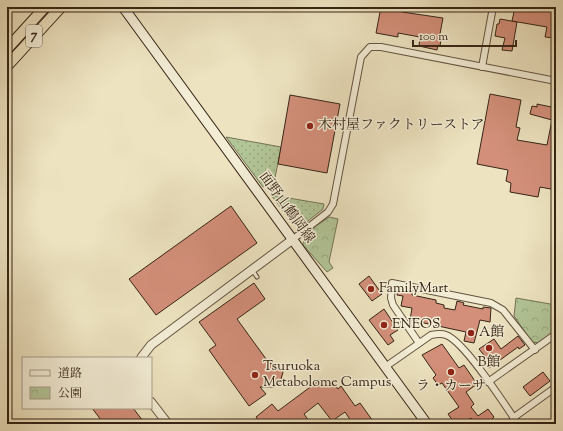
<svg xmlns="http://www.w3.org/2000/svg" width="563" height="431" viewBox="0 0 563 431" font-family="'Sorts Mill Goudy','Noto Serif JP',serif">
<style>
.grass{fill:url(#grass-dots);stroke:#747456}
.park{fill:url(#park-crowns);stroke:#747456}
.building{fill:#d38f7a;stroke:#362415}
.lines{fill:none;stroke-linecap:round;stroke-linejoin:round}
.service-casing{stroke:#645440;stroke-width:5}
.minor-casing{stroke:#645440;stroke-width:8}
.tertiary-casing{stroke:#645440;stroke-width:10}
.secondary-casing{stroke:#362415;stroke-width:11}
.trunk-casing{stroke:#362415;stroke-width:12}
.service{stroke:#f3edd6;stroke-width:3}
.minor{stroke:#f3edd6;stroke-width:6}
.tertiary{stroke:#f3edd6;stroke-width:8}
.secondary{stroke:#f3edd6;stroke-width:9}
.trunk{stroke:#ede3c0;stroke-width:10}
.poi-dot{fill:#8f2418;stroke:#f3edd6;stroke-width:1.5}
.labels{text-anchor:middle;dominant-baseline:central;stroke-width:3;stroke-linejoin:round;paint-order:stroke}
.shield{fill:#f3edd6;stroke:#6f604f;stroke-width:1}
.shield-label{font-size:13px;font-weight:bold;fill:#362415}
.poi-label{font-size:14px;fill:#362415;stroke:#f3edd6;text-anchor:start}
.street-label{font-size:14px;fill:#362415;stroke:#f3edd6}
</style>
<defs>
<pattern id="grass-dots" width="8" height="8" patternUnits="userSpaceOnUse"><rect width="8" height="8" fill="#b2c597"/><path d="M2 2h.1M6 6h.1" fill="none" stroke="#9aa981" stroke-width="1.8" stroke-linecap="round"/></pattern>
<pattern id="park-crowns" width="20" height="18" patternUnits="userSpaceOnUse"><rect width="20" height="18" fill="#b2c597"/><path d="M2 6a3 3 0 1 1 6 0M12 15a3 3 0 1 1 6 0" fill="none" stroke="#9aa981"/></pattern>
</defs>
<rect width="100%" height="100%" fill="#ede3c0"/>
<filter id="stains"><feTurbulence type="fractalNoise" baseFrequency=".005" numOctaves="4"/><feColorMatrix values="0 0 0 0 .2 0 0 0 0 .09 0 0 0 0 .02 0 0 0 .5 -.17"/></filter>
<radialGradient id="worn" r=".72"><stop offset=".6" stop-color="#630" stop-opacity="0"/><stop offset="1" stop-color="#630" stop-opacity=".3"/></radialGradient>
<!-- grass -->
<g class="grass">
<polygon points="226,137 281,147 275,178 263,187"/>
<polygon points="271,195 324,204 323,209 304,224 292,222"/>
</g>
<!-- park -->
<g class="park">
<path d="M 329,217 L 338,219 L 329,262 L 333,268 L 327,272 L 303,245 C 303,231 319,225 329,217 Z"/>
<polygon points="516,298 556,305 556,330 539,343 532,342 514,316"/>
</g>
<!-- building -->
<g class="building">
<polygon points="381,7 403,7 402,12 443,18 439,39 441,40 440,46 438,45 437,50 419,46 420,37 398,33 398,37 376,33"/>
<polygon points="515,7 556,7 556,38 545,37 547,27 512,21"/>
<polygon points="500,19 517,22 512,51 502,50 505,38 495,36 497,24 499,24"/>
<polygon points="490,94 521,100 516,127 520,128 517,140 547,145 552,120 530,114 532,106 537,107 537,104 556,108 556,190 540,187 538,197 510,192 511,183 506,181 508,170 477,164"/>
<polygon points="290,95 340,104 327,173 278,164"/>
<polygon points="231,206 257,243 156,315 129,279"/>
<polygon points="369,276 382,294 372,301 359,284"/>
<polygon points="254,283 265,299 237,319 269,363 278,365 283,372 280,383 274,387 260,387 266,394 249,406 209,350 216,345 199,322"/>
<polygon points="398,289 412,292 412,295 436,300 436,303 444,305 444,308 455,310 457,301 464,303 463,305 483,309 483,307 491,308 490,322 480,320 474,343 464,341 466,332 410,320 412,308 401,306 403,296 397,295"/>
<polygon points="384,309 398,330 390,335 394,341 388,345 369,320"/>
<polygon points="518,336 525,345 519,349 518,347 489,368 484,361 487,359 479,349 494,339 501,349"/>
<polygon points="442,344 459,368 464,365 477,384 466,392 474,404 471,407 478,416 488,409 494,417 491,420 494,424 475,424 471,418 463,424 455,424 448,414 459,407 442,383 438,385 433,378 436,375 422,355"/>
<polygon points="543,372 550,381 530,396 523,387"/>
<polygon points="321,379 327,387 333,383 338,389 341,386 355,406 360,403 375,424 353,424 345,412 332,421 318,403 304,414 311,424 261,424 256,417 272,404 278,411"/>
<polygon points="92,408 133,408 143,421 140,424 104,424"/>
</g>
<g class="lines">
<!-- service casing -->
<g class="service-casing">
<polyline id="service" points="253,271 257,277"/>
</g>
<!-- minor casing -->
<g class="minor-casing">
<g id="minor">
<polyline points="482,67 493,7"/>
<polyline points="292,240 328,212 333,204 361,57 370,47 381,47 556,81"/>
<polyline points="419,343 393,305 391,298 392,283 491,303 503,310 535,350"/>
<path d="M 385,367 L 431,335 C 436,334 441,333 446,335 C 465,342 505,405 518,424"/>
<polyline points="488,382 556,334"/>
<polyline points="513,418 556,387"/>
</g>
</g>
<!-- tertiary casing -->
<g class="tertiary-casing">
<g id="tertiary">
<polyline points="141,358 151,345 292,240"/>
<polyline points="151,402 168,424"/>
</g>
</g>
<!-- secondary casing -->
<g class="secondary-casing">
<polyline id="secondary" points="123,7 427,424"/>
</g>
<!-- trunk casing -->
<g class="trunk-casing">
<g id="trunk">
<polyline points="7,49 45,7"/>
<polyline points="7,66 61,7"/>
</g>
</g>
<!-- service -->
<use href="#service" class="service"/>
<!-- minor -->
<use href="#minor" class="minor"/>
<!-- tertiary -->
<use href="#tertiary" class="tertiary"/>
<!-- secondary -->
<use href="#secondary" class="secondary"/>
<!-- trunk -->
<use href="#trunk" class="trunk"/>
</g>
<!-- markers -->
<g class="poi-dot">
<circle cx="310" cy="126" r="4"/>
<circle cx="371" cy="289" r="4"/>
<circle cx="384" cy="325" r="4"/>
<circle cx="471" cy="333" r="4"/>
<circle cx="489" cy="348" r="4"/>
<circle cx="451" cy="372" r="4"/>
<circle cx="255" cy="375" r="4"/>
</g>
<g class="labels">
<!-- shield labels -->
<rect class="shield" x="26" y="25" width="16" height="22" rx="3"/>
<g class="shield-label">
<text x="34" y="36">7</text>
</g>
<!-- poi labels -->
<g class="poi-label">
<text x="318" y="126">木村屋ファクトリーストア</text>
<text x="379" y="289">FamilyMart</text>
<text x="392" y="325">ENEOS</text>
<text x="479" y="333">A館</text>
<text x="489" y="363" text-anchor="middle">B館</text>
<text x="263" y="367">Tsuruoka<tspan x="263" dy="16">Metabolome Campus</tspan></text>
<text x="451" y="387" text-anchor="middle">ラ・カーサ</text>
</g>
<!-- street labels -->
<g class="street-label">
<text transform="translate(286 208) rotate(54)">面野山鶴岡線</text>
</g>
</g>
<!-- margin -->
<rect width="563" height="431" fill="none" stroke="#ede3c0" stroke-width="24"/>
<rect x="8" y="8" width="547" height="415" fill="none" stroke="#362415" stroke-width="2"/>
<rect x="12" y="12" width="539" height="407" fill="none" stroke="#362415"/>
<!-- legend -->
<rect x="22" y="357" width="130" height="52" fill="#f3edd6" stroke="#a79d89"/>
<rect x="30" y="370" width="20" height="6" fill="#f3edd6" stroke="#a79d89"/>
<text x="58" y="377" font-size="12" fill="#362415">道路</text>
<rect x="30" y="387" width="20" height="12" fill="url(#park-crowns)" stroke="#a79d89"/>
<text x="58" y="397" font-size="12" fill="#362415">公園</text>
<!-- scale -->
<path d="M413 40v6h103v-6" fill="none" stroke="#362415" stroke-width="2"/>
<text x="419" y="40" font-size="12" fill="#362415" stroke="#f3edd6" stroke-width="3" paint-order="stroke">100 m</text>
<rect width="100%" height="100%" filter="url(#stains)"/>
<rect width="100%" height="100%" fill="url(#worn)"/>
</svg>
